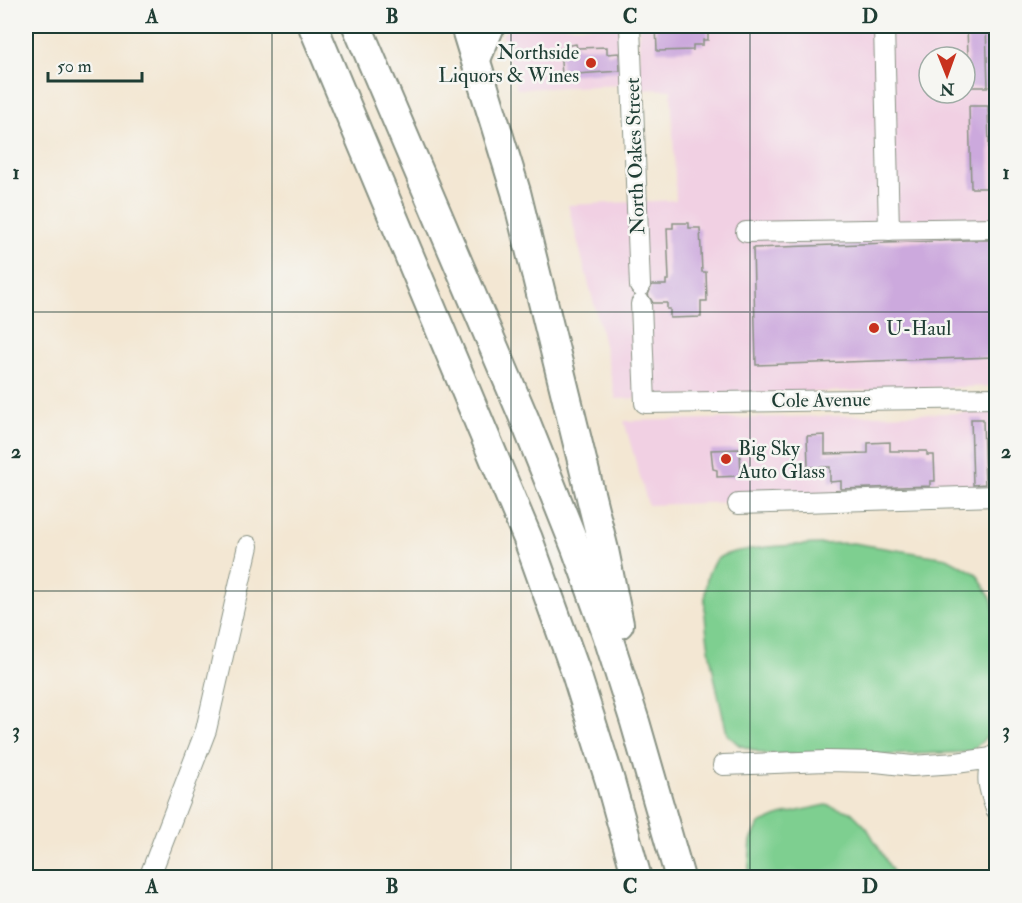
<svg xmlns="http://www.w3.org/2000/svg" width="1022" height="903" viewBox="0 0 1022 903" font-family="'IM FELL Double Pica',serif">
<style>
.built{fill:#f1d0e3;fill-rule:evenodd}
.green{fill:#7ecf90;stroke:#4e8662;stroke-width:1.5}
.building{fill:#cca9dd}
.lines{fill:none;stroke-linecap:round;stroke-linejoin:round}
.minor-casing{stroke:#899284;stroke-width:22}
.highway-casing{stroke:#899284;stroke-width:32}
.minor{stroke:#fff;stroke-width:20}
.highway{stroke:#fff;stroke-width:28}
.grid{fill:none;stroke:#1f3d34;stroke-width:1.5;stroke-opacity:0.55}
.poi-dot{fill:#c8321e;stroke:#f6f6f2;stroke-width:2}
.labels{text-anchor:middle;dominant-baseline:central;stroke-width:5;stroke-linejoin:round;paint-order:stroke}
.poi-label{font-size:20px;fill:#1f3d34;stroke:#f6f6f2;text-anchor:start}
.street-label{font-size:20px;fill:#1f3d34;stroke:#f6f6f2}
.neatline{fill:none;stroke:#1f3d34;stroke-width:2}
.grid-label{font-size:20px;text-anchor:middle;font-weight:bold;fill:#1f3d34}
</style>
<rect width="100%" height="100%" fill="#f6f6f2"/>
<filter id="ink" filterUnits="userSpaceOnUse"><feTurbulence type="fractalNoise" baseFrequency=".0167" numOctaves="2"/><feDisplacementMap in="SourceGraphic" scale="12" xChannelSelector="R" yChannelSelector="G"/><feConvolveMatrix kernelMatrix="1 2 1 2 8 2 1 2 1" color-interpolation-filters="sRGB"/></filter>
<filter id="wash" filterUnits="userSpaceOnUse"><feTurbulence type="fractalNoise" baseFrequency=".008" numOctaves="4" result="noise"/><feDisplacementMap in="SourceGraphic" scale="24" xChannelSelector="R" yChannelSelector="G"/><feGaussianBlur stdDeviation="1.35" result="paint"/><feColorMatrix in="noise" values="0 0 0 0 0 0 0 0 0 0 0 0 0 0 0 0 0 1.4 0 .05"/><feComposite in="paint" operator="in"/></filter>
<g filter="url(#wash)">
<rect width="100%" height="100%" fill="#f3e7d3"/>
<!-- built -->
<g class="built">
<polygon points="512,26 621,26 625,85 517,89 502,34"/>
<path d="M 639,26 L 996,26 L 996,386 L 616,399 L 600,327 L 568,205 L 676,200 L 671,90 L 639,89 ZM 929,57 L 965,57 L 965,93 L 929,93 Z"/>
<polygon points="996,412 996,493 648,505 624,421"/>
</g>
<!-- green -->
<g class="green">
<path d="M 853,543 L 947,558 L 977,574 L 992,600 L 996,620 L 996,729 L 970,752 L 859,756 L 765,754 L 739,745 L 727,734 C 720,699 685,579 720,557 C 741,545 825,544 853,543 Z"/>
<polygon points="826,805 851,812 867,828 896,877 748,877 751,841 759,824 780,815"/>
</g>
<g id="blocks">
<!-- building -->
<g class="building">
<polygon points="656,26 708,26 708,40 703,40 703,45 693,45 693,50 657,51"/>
<polygon points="967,26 986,26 988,87 969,87"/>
<polygon points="576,44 577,48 607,47 607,54 619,53 620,71 562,75 560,49 565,49 564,46"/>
<polygon points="969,106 988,106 990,188 971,188"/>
<polygon points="673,223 689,223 689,228 700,228 702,272 706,272 707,301 701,301 701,317 670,318 670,309 667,309 667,303 653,303 648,295 652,285 666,285 666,280 669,280 667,228 673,228"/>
<polygon points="966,240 990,240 990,243 996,242 996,299 992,299 994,357 756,365 753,248"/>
<polygon points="971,419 983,419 985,484 973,485"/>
<polygon points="825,435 825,454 868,453 868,443 890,442 890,451 927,451 927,455 934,455 935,481 930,481 930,486 841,489 841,481 830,482 830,467 808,467 807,436"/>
<polygon points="740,449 741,476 717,477 717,470 713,469 711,450"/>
</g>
</g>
</g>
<g filter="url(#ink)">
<use href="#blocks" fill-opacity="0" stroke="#899284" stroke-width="1.5"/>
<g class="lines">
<!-- minor casing -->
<g class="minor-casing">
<g id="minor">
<polyline points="630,26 640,286"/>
<polyline points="884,26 889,230"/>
<polyline points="746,232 996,228"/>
<polyline points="641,304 645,403 996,398"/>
<polyline points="738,504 996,496"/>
<path d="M 992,758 C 985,779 989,789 996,809"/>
<polyline points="723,765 826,761 876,762 912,766 956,763 992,758 996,754"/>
<polyline points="149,878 206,730 248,546"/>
</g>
</g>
<!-- highway casing -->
<g class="highway-casing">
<g id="highway">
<polyline points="313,26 528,539 575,670 610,781 637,878"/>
<polyline points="357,26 524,418 576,548 607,634 635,722 680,878"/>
<polyline points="465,26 516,192 604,550 619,624"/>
<polyline points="476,59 490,26"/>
</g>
</g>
<!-- minor -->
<use href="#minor" class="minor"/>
<!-- highway -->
<use href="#highway" class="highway"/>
</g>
</g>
<!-- grid -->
<path class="grid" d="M 272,26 L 272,878M 511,26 L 511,878M 750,26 L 750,878M 26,312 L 996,312M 26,591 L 996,591"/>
<!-- markers -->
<g class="poi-dot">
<circle cx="591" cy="63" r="6"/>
<circle cx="874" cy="328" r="6"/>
<circle cx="726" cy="459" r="6"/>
</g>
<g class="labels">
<!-- poi labels -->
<g class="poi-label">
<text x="579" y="52" text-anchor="end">Northside<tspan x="579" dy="23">Liquors &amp; Wines</tspan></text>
<text x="886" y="328">U-Haul</text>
<text x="738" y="448">Big Sky<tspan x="738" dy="23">Auto Glass</tspan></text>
</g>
<!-- street labels -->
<g class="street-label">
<text transform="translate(635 156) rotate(-92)">North Oakes Street</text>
<text transform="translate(821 400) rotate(-1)">Cole Avenue</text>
</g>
</g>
<!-- margin -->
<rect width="1022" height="903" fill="none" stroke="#f6f6f2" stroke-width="66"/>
<!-- north arrow -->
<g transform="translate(947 75) rotate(179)"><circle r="28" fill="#f6f6f2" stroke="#a0aca6" stroke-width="1.5"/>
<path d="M0-4.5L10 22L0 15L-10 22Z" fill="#c8321e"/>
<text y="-9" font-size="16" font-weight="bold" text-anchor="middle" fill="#1f3d34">N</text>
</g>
<!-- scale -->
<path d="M48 72v9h94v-9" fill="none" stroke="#1f3d34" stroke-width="3"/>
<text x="57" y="72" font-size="18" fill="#1f3d34" stroke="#f6f6f2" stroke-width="4.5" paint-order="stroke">50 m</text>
<rect x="33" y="33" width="956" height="837" class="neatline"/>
<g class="grid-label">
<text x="152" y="23">A</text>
<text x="392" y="23">B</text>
<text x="630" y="23">C</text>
<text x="870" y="23">D</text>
<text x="16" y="179">1</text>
<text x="1006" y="179">1</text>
<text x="16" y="458">2</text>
<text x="1006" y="458">2</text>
<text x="16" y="737">3</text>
<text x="1006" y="737">3</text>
<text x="152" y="893">A</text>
<text x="392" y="893">B</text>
<text x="630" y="893">C</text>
<text x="870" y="893">D</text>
</g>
</svg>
